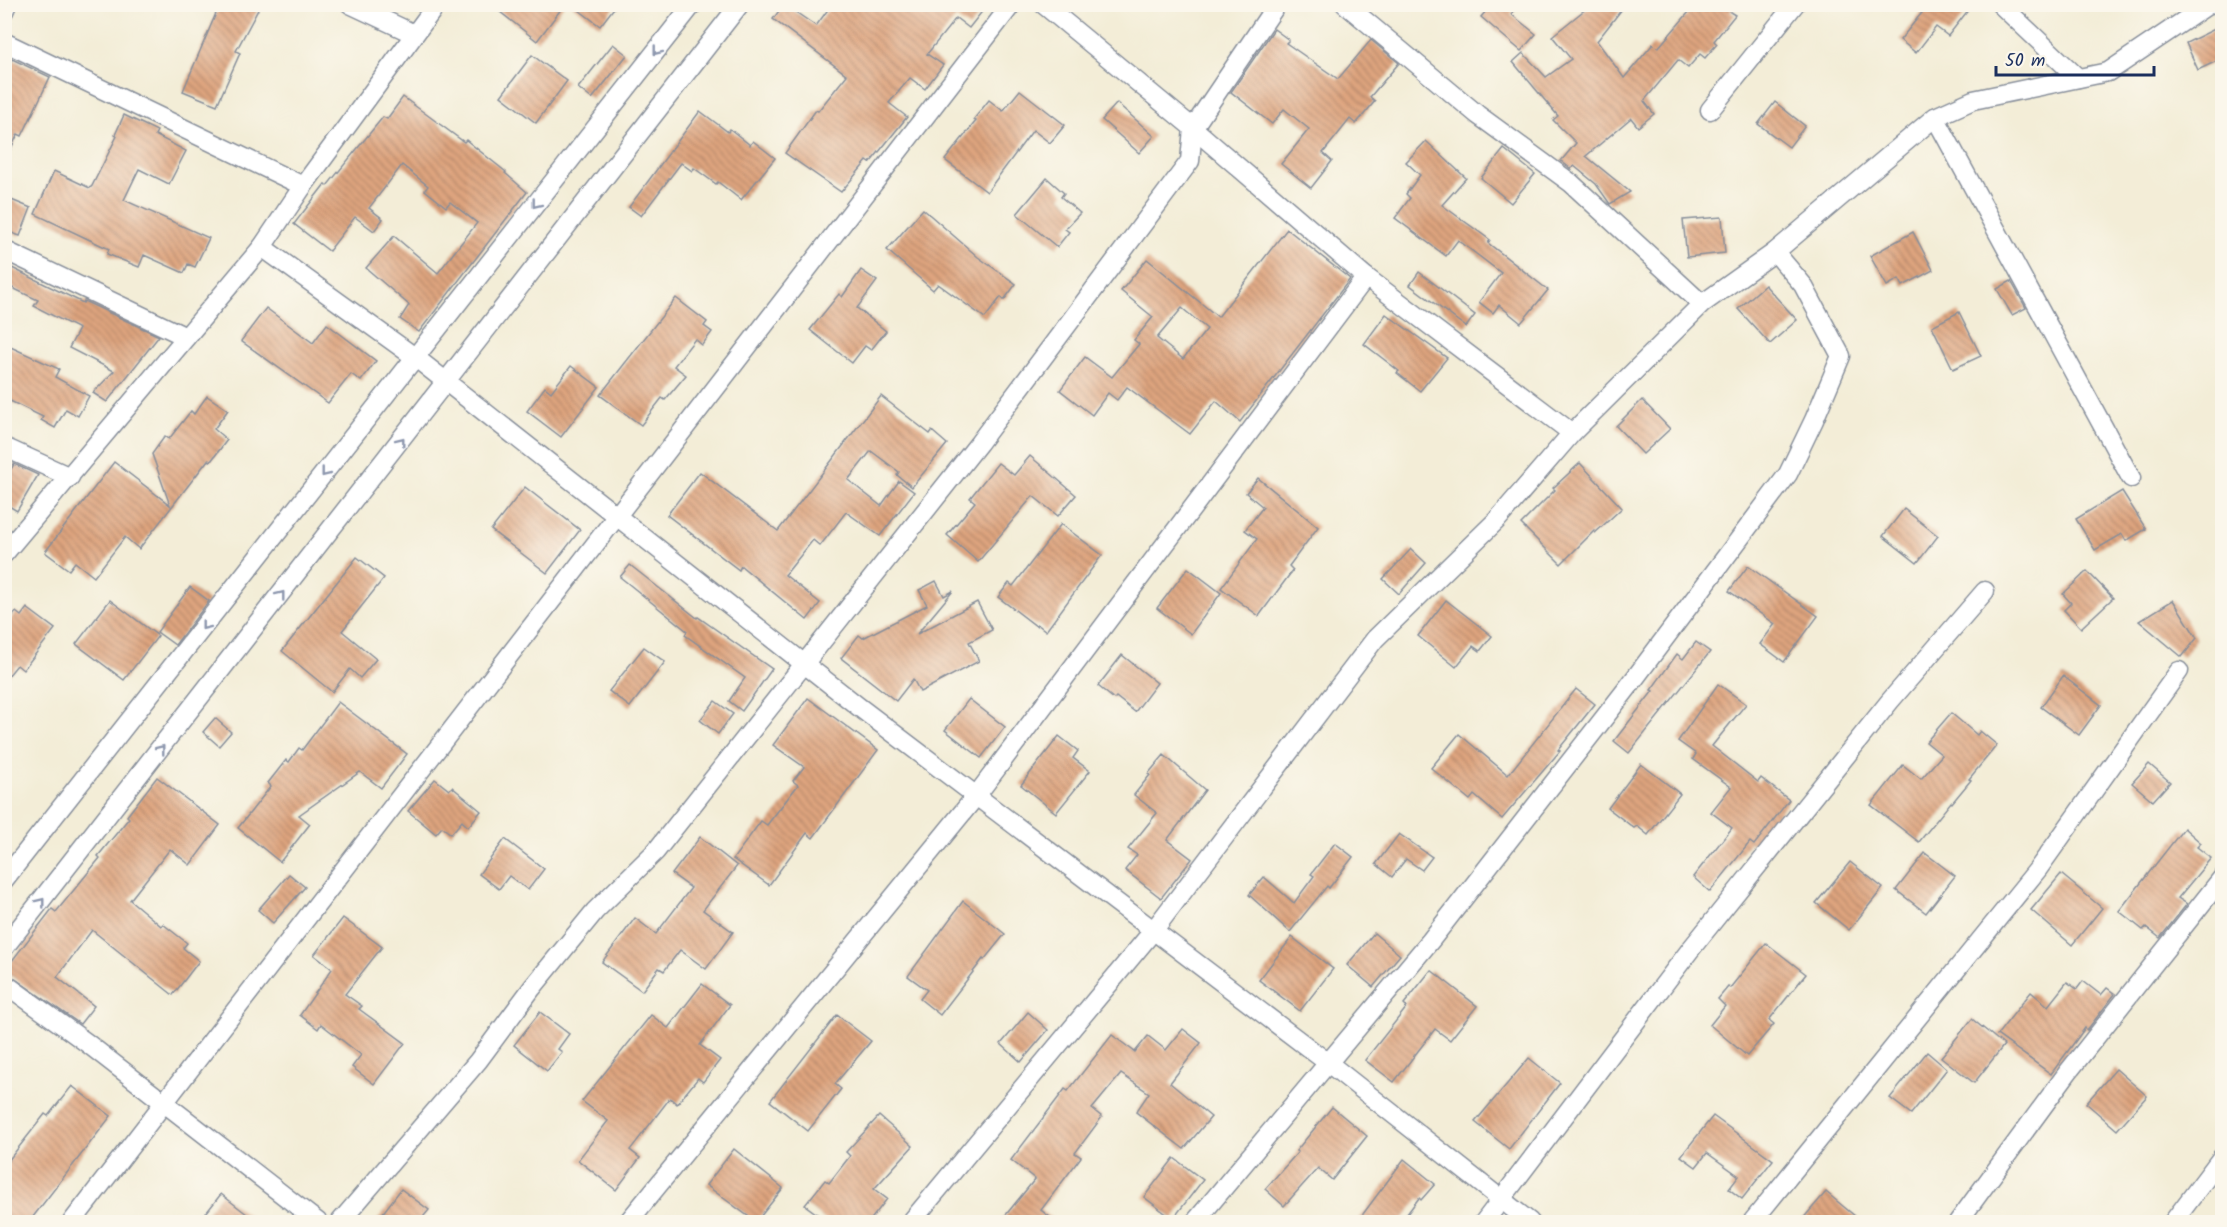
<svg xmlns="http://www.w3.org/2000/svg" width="2227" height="1227" viewBox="0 0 2227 1227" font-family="Kalam,sans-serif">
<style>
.building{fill:url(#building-back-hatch);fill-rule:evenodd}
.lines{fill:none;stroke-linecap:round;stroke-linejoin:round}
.minor-casing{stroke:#878e9a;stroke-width:21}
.minor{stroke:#fff;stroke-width:18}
.oneway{stroke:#8d97ae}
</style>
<defs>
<pattern id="building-back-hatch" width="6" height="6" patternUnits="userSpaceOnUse" patternTransform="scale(1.5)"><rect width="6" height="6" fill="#dea47e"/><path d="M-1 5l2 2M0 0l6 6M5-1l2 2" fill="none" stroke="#b3866a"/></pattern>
</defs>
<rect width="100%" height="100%" fill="#fbf7ec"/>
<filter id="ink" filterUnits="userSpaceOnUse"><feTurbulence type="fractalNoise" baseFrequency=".0167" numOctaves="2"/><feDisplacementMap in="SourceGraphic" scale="12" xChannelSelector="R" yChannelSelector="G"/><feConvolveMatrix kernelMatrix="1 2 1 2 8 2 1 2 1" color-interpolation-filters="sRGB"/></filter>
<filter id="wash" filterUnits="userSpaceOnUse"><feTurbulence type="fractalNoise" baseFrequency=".008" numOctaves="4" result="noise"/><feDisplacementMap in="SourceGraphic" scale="24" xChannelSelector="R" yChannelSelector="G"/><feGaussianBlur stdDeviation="1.35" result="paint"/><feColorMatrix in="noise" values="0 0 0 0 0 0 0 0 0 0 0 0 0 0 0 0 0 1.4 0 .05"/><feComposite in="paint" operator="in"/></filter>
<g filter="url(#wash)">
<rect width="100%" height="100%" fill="#f3edd7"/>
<g id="blocks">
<!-- building -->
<g class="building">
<polygon points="220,4 261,4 236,51 240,53 217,105 183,91"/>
<polygon points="490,4 565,4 537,41"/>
<polygon points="571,4 617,4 600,26"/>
<polygon points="784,4 816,26 832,4 926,4 936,13 942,6 939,4 988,4 969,28 956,18 927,54 943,65 925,89 910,78 889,103 907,117 870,163 867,161 841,192 785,153 816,110 818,111 847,75 773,19"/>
<polygon points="1492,4 1520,4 1511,14 1536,34 1521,51 1481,17"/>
<polygon points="1592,4 1626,4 1597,41 1624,78 1653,44 1658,48 1696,4 1737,4 1730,12 1735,15 1714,41 1717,44 1705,58 1700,54 1688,68 1678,60 1644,101 1654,114 1638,127 1631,118 1586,156 1630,192 1610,204 1596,184 1574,166 1571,169 1561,161 1576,143 1553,120 1558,116 1513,62 1523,53 1546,77 1571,59 1552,36"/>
<polygon points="1929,4 1973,4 1948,36 1936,27 1916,53 1900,40"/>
<polygon points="2223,25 2223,58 2198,70 2186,43"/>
<polygon points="1274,29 1289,40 1286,43 1338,79 1371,40 1399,63 1370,97 1375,101 1356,124 1350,119 1323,153 1332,161 1311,188 1281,164 1309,129 1284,109 1272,124 1231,92"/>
<polygon points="613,44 627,55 592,99 578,88"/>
<polygon points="532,55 567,81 536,123 501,96"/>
<polygon points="12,59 50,77 22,136 18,134 4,163 4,74"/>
<polygon points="1020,90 1065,125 1050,143 1033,130 987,192 945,160 976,121 974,119 989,100 1003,111"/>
<polygon points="403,97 464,142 466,140 506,172 505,173 527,192 419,332 400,319 409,305 366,268 394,236 438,273 477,223 450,202 446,207 425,190 428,186 402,165 369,208 383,219 374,231 355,217 329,251 294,224 325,184 327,186 383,117 387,119"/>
<polygon points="1775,102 1805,126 1789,147 1758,124"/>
<polygon points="1117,103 1154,136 1139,153 1102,120"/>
<polygon points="700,111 728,132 730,129 750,145 753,141 775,158 741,200 718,182 716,184 694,168 692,171 681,163 641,216 629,207"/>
<polygon points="124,115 157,131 155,135 186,151 169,184 139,169 124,200 209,238 195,267 188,264 184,273 144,255 139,267 107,254 109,249 35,214 54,171 90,188 92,186 117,136 115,135"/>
<polygon points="1426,141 1466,178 1442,205 1490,240 1488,243 1548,290 1521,323 1499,305 1493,313 1479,302 1501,273 1458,240 1446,256 1395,218 1410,198 1406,194 1420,175 1406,162"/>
<polygon points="1504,149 1535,174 1511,203 1481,178"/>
<polygon points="1047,178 1064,193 1061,197 1080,213 1065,229 1069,232 1057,247 1017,214"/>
<polygon points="4,197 31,208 20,236 4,230"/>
<polygon points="923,209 978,257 1016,284 1004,300 1001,297 985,318 938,284 933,290 887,250"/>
<polygon points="1722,217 1725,253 1687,257 1683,220"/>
<path d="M 1287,229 L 1350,279 L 1240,422 L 1216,401 L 1190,434 L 1127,387 L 1117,400 L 1108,393 L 1092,415 L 1060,390 L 1085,357 L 1112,377 L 1139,344 L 1134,340 L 1153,317 L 1121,291 L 1147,259 L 1218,317 ZM 1182,308 L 1207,329 L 1183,359 L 1157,338 Z"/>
<polygon points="1913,232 1933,270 1903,286 1899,279 1887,286 1870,256"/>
<polygon points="4,264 83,303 84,301 159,336 107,402 93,393 114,371 69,348 79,329 34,306 38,300 4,284"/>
<polygon points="861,270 877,281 857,308 886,331 871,350 865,346 852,363 810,330 839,294 842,297"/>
<polygon points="1419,272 1475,315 1466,327 1410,285"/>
<polygon points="2011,281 2026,308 2012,315 1997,289"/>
<polygon points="1765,285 1797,320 1770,344 1738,309"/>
<polygon points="676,298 707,322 704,326 712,332 702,345 695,339 674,366 686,375 665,400 662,398 641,425 600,395"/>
<polygon points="266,308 313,343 327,324 376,361 361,381 351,374 328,403 241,341"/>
<polygon points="1959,312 1981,356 1953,369 1932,326"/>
<polygon points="1386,314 1447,358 1420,391 1397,373 1399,371 1364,344"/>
<polygon points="4,344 59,369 55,377 89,396 78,416 66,409 55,428 41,420 43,417 4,398"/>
<polygon points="571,366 599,387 561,437 527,411 545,387 551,392"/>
<polygon points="207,396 228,410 214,429 227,440 211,461 208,460 139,549 125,537 94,577 75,562 69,570 45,552 114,462 170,505 152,454 165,436 169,439 191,411 194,414"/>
<polygon points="881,396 930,434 932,431 947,444 912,487 897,475 899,472 871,451 848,480 881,506 899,481 914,492 880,536 846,512 820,546 813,540 785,575 820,603 807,620 741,566 739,570 667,515 700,472 778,531"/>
<polygon points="1642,400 1670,429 1643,454 1616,426"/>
<polygon points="1030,456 1076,495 1058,516 1033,496 978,562 947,535 975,502 970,498 998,463 1014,475"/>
<polygon points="1580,463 1622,508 1595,533 1594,531 1561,564 1521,524 1555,490 1553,488"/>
<polygon points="14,464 38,475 17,511 4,503 4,481"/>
<polygon points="1258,478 1318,527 1289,566 1293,570 1259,616 1221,588 1257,539 1245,530 1263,507 1246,493"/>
<polygon points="525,487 580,530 547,573 491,530"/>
<polygon points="2122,491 2146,529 2126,541 2122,534 2095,550 2076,519"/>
<polygon points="1904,509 1938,536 1917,563 1883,536"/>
<polygon points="1061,524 1102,555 1046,631 1037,624 1036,626 998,597 1009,583 1013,586"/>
<polygon points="1411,549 1426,563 1399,594 1383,579"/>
<polygon points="357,557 384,578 342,631 376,659 360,678 350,669 332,692 282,651"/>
<polygon points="630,565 697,618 698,617 772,669 742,711 729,701 745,678 685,635 687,631 620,577"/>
<polygon points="1748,566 1818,616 1784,662 1760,644 1775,624 1729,591"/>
<polygon points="1188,568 1221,593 1191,634 1157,608"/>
<polygon points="2087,571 2113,598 2081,628 2064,610 2071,603 2063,594"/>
<polygon points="936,581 944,596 953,591 917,634 977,602 992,630 969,642 979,661 920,692 913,679 896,701 841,658 859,635 863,638 927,605 919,590"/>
<polygon points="190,587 209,601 175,645 157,632"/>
<polygon points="110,600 158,636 124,680 76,644"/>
<polygon points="1446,600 1492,636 1480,651 1473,646 1456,667 1418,636"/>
<polygon points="2173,600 2197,638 2182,657 2139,621"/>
<polygon points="27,608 55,629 23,670 17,665 4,681 4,627 16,612 21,616"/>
<polygon points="1696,642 1710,652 1629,753 1614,741 1653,691 1651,690 1677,654 1683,659"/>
<polygon points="644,647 665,662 630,707 609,691"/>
<polygon points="1122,655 1157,683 1135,712 1116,697 1114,699 1098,686"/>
<polygon points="2063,676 2101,705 2079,735 2041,707"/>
<polygon points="1718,684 1746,704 1712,746 1758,782 1761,778 1789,800 1754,845 1750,842 1710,892 1693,877 1732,828 1711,812 1731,787 1693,759 1696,754 1678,741"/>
<polygon points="1576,689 1595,704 1558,750 1560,751 1502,819 1474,795 1470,800 1431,768 1459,734 1508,775"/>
<polygon points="808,698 878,750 813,838 807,833 769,885 733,859 761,821 767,825 798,785 793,781 804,767 773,745"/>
<polygon points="969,699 1005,727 981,758 945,730"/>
<polygon points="715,701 733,714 718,734 700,720"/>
<polygon points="338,702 407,754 381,788 360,772 299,815 310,824 280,862 238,828 271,786 268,783 286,760 289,762 299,748 302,750"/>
<polygon points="1951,713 1977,735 1980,731 1997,745 1969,779 1971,780 1952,803 1951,802 1919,842 1871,805 1903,765 1921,779 1942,755 1926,742"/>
<polygon points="215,718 231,732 219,746 203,732"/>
<polygon points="1059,736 1078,751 1073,758 1090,771 1056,813 1021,785"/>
<polygon points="1164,755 1205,790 1167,840 1192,859 1161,898 1125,870 1137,855 1128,849 1157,813 1134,795 1150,775 1148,774"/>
<polygon points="1641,764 1680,794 1648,835 1637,826 1634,828 1608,808"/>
<polygon points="2149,764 2170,782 2153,801 2132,783"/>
<polygon points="157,777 220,825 190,865 170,849 130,900 161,926 163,924 187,943 183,948 199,961 173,995 92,930 57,977 94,1006 80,1024 4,971 52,909 56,912 100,858 98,856 129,818 127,816"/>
<polygon points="435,779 449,790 452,787 481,811 468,827 462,821 451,834 442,827 436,834 408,811"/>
<polygon points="2184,828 2201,843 2197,847 2211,858 2178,898 2187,904 2160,938 2146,927 2143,930 2119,911"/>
<polygon points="1399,834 1432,857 1422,870 1406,859 1392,877 1376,864"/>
<polygon points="700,837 737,866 703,910 733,932 706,969 680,950 664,971 659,968 642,991 602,962 635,918 656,934 691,888 672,874"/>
<polygon points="505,839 544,869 528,890 509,876 499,889 479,874"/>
<polygon points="1335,843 1353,857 1329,888 1327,886 1290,932 1249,895 1264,877 1294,903 1314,876 1311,874"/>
<polygon points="1925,853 1955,876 1926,913 1896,890"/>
<polygon points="1850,862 1883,888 1849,930 1816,903"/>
<polygon points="289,874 305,887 273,923 258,910"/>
<polygon points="2061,874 2102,908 2072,945 2031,910"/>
<polygon points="963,901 1005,934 984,960 983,959 940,1015 920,999 927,990 908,976"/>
<polygon points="343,918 382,947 345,994 362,1006 359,1009 405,1043 374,1084 352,1067 361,1055 321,1024 318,1029 300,1015 332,969 314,955"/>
<polygon points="1374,933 1400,955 1373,987 1347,965"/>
<polygon points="1292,937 1333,969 1300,1011 1259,980"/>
<polygon points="1766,943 1806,974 1769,1020 1774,1024 1747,1056 1710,1025 1725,1006 1718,999 1728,987 1730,988"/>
<polygon points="1431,970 1477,1006 1450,1040 1435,1029 1394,1082 1365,1060 1407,1007 1404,1004"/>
<polygon points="2083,981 2101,995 2107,988 2115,994 2087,1030 2085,1028 2051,1074 1997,1035 2031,992 2048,1006 2067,982 2077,989"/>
<polygon points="702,984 730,1005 700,1045 720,1060 703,1082 698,1078 677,1104 670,1098 630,1150 640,1158 616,1190 578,1160 608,1121 582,1101 651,1015 668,1028"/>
<polygon points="540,1012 569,1034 558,1049 562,1052 547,1071 514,1045"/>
<polygon points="1028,1012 1048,1030 1021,1062 1001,1044"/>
<polygon points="837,1015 871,1041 835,1084 841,1089 808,1131 770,1101"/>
<polygon points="1972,1019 2004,1045 1974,1083 1941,1057"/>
<polygon points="1183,1029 1201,1043 1170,1083 1211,1117 1184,1149 1136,1112 1149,1093 1121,1074 1092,1109 1102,1117 1075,1153 1081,1157 1041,1210 1056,1222 1000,1222 1035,1179 1011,1160 1065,1089 1068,1091 1112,1035 1135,1052 1148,1036 1166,1050"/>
<polygon points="1927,1052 1947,1069 1911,1114 1890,1098"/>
<polygon points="1529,1058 1560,1083 1509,1149 1475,1122"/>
<polygon points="2116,1069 2147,1096 2117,1130 2086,1103"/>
<polygon points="72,1086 111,1116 29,1222 4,1222 4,1166 45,1114 48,1116"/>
<polygon points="1332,1107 1367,1136 1332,1180 1318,1168 1284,1206 1265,1189 1298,1152 1296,1151"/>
<polygon points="879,1116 913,1146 874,1189 887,1199 869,1222 828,1222 805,1205 825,1180 829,1183 850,1156 846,1152"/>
<polygon points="1713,1116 1773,1160 1742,1199 1729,1189 1739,1176 1707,1153 1696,1167 1681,1156"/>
<polygon points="734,1149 783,1188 756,1222 706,1185"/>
<polygon points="1174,1158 1203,1180 1173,1219 1144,1197"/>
<polygon points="1404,1159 1435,1184 1421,1200 1419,1198 1401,1222 1357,1222"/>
<polygon points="401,1189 429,1210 419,1222 376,1222"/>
<polygon points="1826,1192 1862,1222 1800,1222"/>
<polygon points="221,1194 257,1222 199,1222"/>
</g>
</g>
</g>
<g filter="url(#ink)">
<use href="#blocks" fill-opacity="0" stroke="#878e9a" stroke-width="1.5"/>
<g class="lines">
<!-- minor casing -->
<g class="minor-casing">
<g id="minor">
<polyline points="350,4 414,34"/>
<polyline points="1043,4 1193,128 1366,277 1572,433"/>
<polyline points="1345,4 1478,115 1571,183 1702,304"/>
<polyline points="2000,4 2078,78"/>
<polyline points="4,11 7,4"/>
<polyline points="4,42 303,186"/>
<polyline points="1710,110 1795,4"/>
<polyline points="1935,117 2131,478"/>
<polyline points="262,247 416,358 859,707 1327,1062 1530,1222"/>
<polyline points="4,250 186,337"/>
<polyline points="4,447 70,477"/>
<polyline points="4,554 262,247 303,186 437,4"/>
<polyline points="4,880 693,4"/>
<polyline points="4,948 740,4"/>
<polyline points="4,983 87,1043 318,1222"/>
<polyline points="72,1222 1012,4"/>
<polyline points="340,1222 478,1061 532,988 595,911 656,851 979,443 1190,161 1193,128 1277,4"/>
<polyline points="628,1222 976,796 1366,277"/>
<polyline points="911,1222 1153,931 1375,639 1497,520 1572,433 1702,304 1775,252 1935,117 1973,100 2108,72 2209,4"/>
<polyline points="1195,1222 1431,940 1629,686 1788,474 1814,420 1841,356 1803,285 1775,252"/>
<polyline points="1484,1222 1690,950 1890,701 1985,591"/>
<polyline points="1752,1222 2038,869 2179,671"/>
<polyline points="1958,1222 2068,1072 2222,878"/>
<polyline points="2173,1222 2222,1157"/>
</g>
</g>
<!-- minor -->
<use href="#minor" class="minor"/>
</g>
<!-- one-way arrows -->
<defs><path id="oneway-chevron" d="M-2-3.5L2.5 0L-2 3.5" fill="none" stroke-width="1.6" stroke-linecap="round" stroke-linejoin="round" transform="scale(1.5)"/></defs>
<g class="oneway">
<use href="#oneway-chevron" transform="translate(657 51) rotate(128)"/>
<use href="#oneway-chevron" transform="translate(536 204) rotate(128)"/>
<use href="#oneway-chevron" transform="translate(401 441) rotate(-52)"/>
<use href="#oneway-chevron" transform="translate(325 473) rotate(128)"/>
<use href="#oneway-chevron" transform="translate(281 595) rotate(-52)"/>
<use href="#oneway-chevron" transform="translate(205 626) rotate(128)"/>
<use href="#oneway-chevron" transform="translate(161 749) rotate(-52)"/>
<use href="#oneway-chevron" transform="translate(41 902) rotate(-52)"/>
</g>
</g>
<!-- margin -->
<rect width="2227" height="1227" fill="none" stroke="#fbf7ec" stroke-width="24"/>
<!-- scale -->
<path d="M1996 66v9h158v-9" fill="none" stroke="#1b2f5e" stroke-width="3"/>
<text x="2005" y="66" font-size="18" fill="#1b2f5e" stroke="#fbf7ec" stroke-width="4.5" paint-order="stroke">50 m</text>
</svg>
